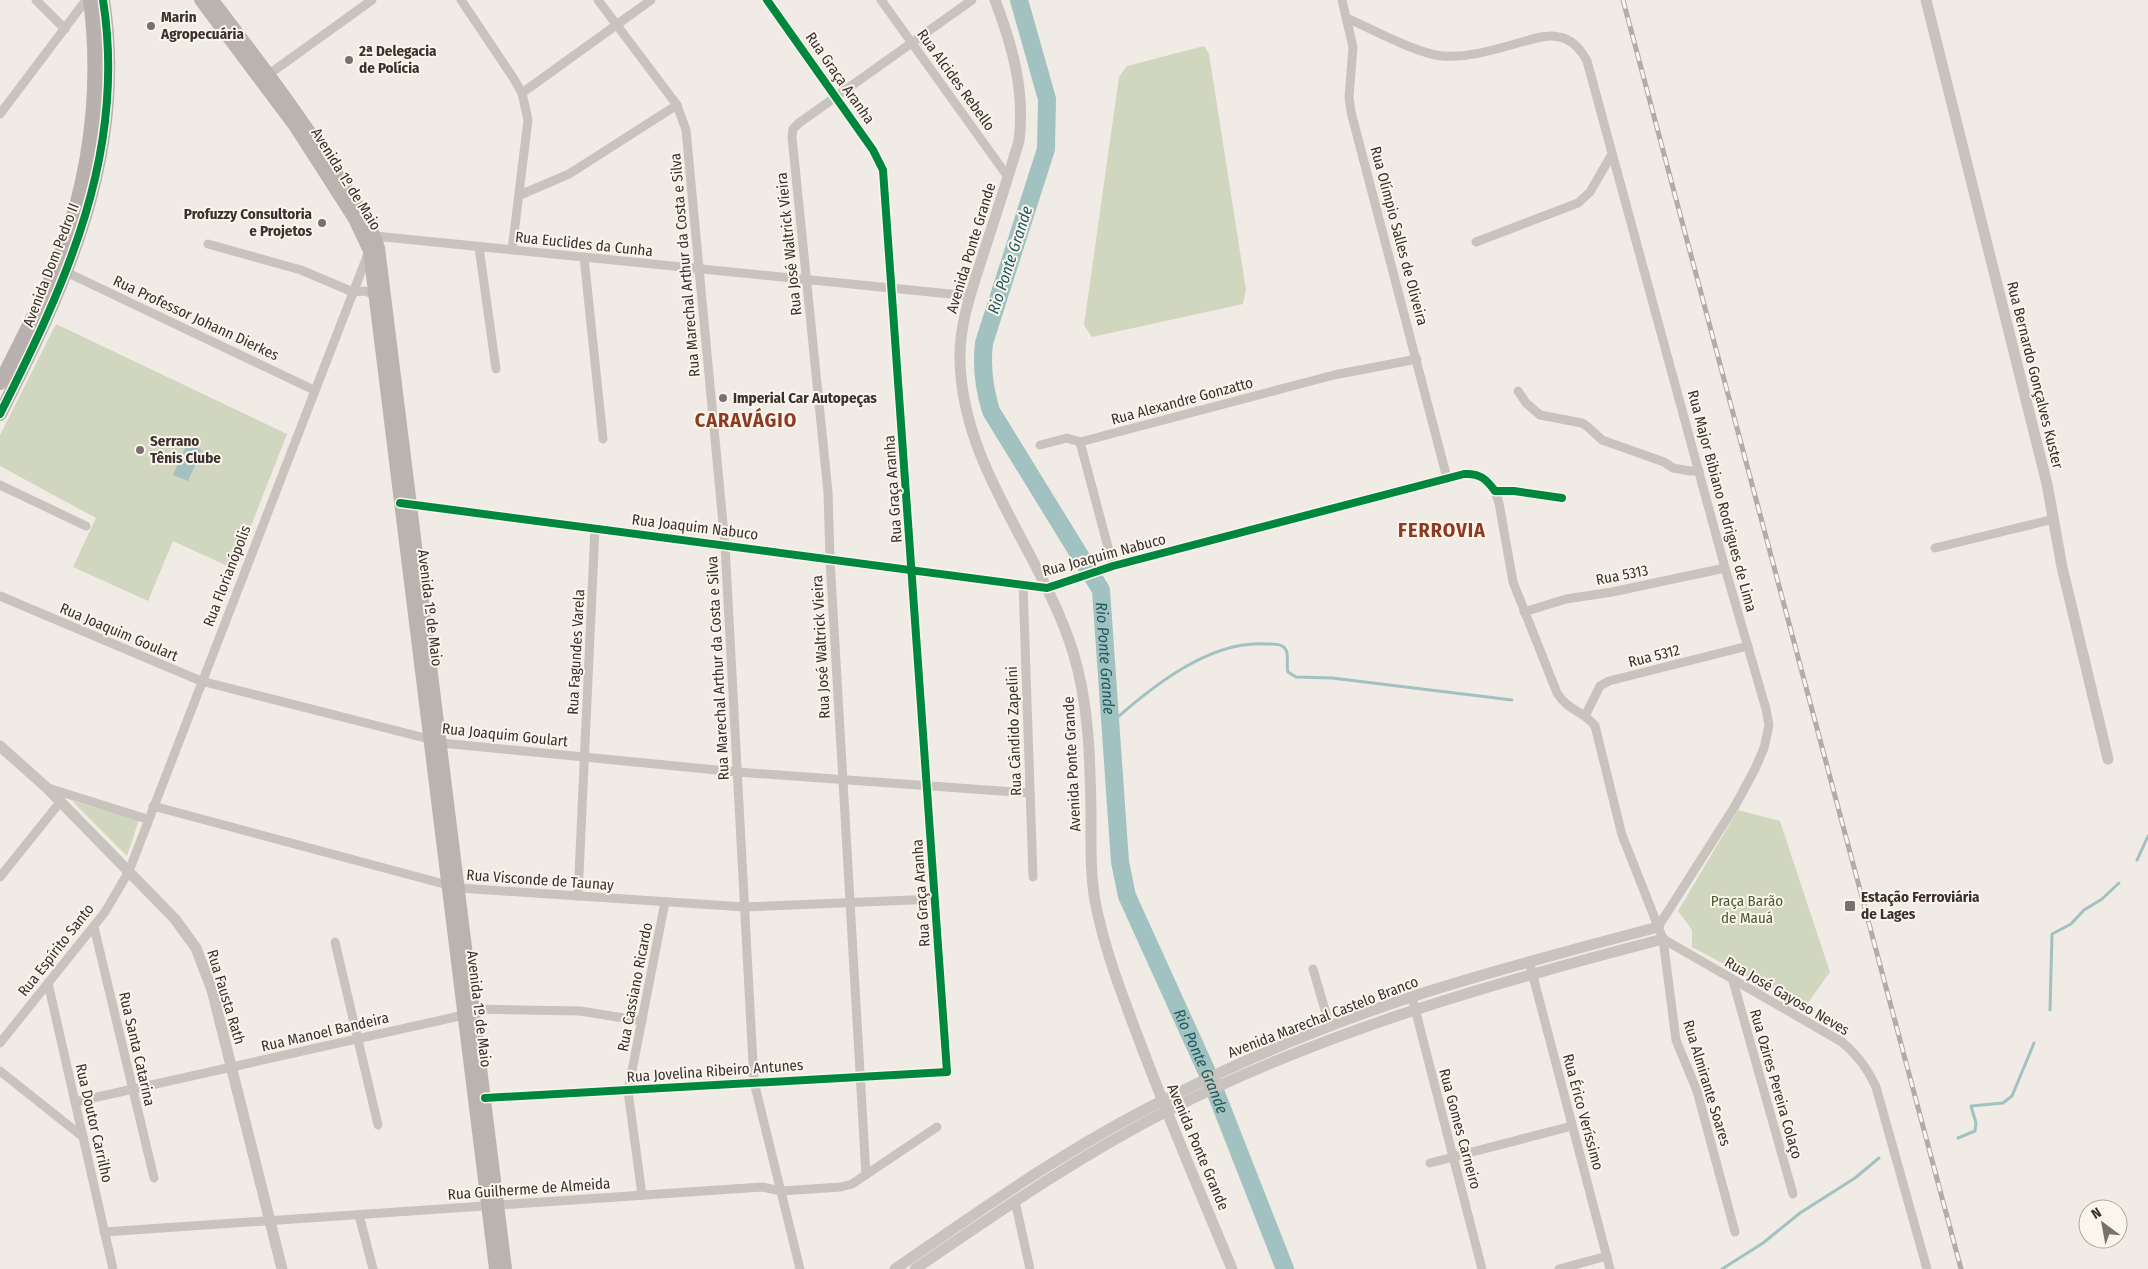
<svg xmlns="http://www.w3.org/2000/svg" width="2148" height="1269" viewBox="0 0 2148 1269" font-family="'Fira Sans Condensed',sans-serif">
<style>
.green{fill:#d1d6bf}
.water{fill:#a1c2c1}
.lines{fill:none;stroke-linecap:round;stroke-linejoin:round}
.stream{stroke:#a1c2c1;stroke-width:3}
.river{stroke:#a1c2c1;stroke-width:18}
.minor{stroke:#c9c3be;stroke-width:9}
.tertiary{stroke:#c9c3be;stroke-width:11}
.secondary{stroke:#bab3ae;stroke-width:12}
.primary{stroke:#b8b1ad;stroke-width:14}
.rail-casing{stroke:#b1aca8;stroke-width:5}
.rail{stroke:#fbf5ee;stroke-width:3;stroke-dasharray:9;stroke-linecap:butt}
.cycleway-casing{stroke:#fbf5ee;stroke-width:11}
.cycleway{stroke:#00873e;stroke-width:8}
.poi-dot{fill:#7a716c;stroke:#fbf5ee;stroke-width:2}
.labels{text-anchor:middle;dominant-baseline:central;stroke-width:4;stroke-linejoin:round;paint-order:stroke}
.poi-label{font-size:15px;font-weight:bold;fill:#3b302b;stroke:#fbf5ee;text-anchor:start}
.street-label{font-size:15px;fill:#3b302b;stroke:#fbf5ee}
.park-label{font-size:15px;fill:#4a5a2e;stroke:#fbf5ee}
.water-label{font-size:16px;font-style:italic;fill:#1f5a5e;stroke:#fbf5ee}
.district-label{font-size:20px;font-weight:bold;letter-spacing:1px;fill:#8c3b22;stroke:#fbf5ee}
</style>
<rect width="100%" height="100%" fill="#f0ebe5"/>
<!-- green -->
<g class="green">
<polygon points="1204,46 1209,54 1246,290 1243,304 1092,337 1084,325 1119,77 1127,66"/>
<polygon points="56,324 287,434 234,569 173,541 148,601 73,567 96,518 0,466 0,435"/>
<polygon points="72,801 139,820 127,856"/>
<polygon points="1738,810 1780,821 1830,972 1805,1007 1692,947 1692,930 1678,911"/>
</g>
<!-- water -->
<polygon class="water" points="187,444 202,450 188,481 173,475"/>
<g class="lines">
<!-- stream -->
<g class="stream">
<path d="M 1110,724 C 1150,688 1209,640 1266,644 C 1272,644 1283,643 1286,650 C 1289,655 1286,666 1288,672 L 1296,677 L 1332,678 L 1512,700"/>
<polyline points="2137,860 2148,836"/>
<polyline points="2050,1010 2052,934 2071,924 2084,910 2102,899 2119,883"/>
<polyline points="1958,1138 1975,1131 1976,1123 1971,1106 2003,1103 2012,1096 2034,1043"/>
<polyline points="1722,1269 1763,1243 1800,1213 1855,1178 1879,1158"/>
</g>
<!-- river -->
<path class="river" id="s1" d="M 1019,0 L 1047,99 L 1046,149 L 984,343 C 981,368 984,388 991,411 L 1101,590 L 1120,862 L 1127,896 L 1212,1083 L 1285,1269"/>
<!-- minor -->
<g class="minor">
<polyline points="36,0 65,29"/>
<polyline points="461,0 514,79 522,93 528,120 512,250"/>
<polyline points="598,0 677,105 686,130 725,545 754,1082 800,1269"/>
<polyline points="881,0 1008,177"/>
<polyline points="1342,0 1353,47 1349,97 1351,112 1447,478"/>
<path d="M 1347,18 C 1371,29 1418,54 1443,56 C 1470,58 1496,49 1522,42 C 1533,39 1547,34 1559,37 C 1572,39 1581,50 1587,61 L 1725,568 L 1766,709 L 1769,725 L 1764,748 L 1755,769 L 1735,806 L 1658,927"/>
<polyline points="265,77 372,0"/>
<polyline points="522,93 651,0"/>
<polyline points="0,114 86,0"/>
<polyline points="520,195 569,174 677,105"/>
<polyline points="375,236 970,296"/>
<polyline points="1476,242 1578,203 1590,192 1612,154"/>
<polyline points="208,244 301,270 353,292"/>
<polyline points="479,247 496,369"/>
<polyline points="584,257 603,439"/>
<polyline points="66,272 314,390"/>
<polyline points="353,292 365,291 374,295"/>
<polyline points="1518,391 1526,403 1540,415 1582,423 1588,427 1602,440 1664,462 1673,468 1690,471 1699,471"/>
<polyline points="1040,445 1067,438 1080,442"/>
<polyline points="0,485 86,526"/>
<path d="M 1495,491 L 1499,503 L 1513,582 L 1557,693 C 1568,711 1584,711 1595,726 L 1622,835 L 1663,939 L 1676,1040 L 1697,1091 L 1735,1232"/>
<path d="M 405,503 L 1047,588 L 1113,566 L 1464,474 C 1480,473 1486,479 1495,491 L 1514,491 L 1562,498"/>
<polyline points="1935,548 2054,519"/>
<polyline points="1113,566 1080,442 1334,375 1417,359"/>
<polyline points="1023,584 1033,877"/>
<polyline points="0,596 201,681 429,739 441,743 737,772 1030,793"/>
<polyline points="1524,612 1566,599 1612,592 1725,568"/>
<polyline points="1585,716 1600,686 1609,681 1748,646"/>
<polyline points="48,788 147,819"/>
<polyline points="153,806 459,888 745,907 935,899"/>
<polyline points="0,877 61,801"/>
<polyline points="578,896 595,528"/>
<polyline points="94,927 154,1178"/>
<path d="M 1663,939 L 1842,1042 C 1858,1056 1867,1068 1876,1087 L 1927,1269"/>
<polyline points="335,942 378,1125"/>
<polyline points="1529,961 1610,1269"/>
<polyline points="1313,969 1330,1027"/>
<polyline points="1733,981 1793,1194"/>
<polyline points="48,983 113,1269"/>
<polyline points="1412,997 1482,1269"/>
<polyline points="474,1009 580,1011 642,1021"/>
<polyline points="0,1043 105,912 129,871 368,254"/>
<polyline points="0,1071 83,1137"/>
<polyline points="485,1098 947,1072 883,170 873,150 767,0"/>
<polyline points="75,1102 464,1015"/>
<polyline points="1430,1163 1572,1126"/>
<polyline points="866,1175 830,559 828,492 792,137 793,129 799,123 972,0"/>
<polyline points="642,1195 628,1091 665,902"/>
<polyline points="1015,1201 1030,1269"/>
<polyline points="359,1215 373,1269"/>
<polyline points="104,1232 762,1187 781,1191 841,1187 852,1184 937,1127"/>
<polyline points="1559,1269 1607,1256"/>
</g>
<!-- tertiary -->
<g class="tertiary">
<path d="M 995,0 C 1013,47 1025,91 1019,141 C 1007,181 994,221 981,261 C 971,292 959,326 960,360 C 962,468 1042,552 1073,652 C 1089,704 1090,758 1091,811 C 1091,841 1090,871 1095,901 C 1104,948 1121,992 1138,1037 C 1167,1115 1200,1192 1232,1269"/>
<polyline points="1926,0 2047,484 2062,567 2108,759"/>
<polyline points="0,746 47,788 175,919 196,948 212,990 282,1269"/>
<path d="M 895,1269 C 982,1209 1069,1147 1164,1100 C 1244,1059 1329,1024 1414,996 C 1494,970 1576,949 1658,927"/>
<path d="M 915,1269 C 997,1213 1079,1156 1167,1111 C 1324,1031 1493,983 1663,939"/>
</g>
<!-- secondary -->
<g class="secondary">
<polyline points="200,0 295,127 354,219 369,251 495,1269"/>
<path d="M 213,0 C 258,59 303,118 342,181 C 356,202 372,224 379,248 L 506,1269"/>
</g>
<!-- primary -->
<g class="primary">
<path d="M 0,383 C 22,339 46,294 63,248 C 91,168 101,84 90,0"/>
<path d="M 0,414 C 66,283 127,152 103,0"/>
</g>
<!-- rail casing -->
<g class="rail-casing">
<polyline id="rail" points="1623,0 1961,1269"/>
</g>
<!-- rail -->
<use href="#rail" class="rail"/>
<!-- cycleway casing -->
<g class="cycleway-casing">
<g id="cycleway">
<path d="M 0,414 C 66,283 127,152 103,0"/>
<path d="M 400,503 L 1047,588 L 1113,566 L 1464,474 C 1480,473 1486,479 1495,491 L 1514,491 L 1562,498"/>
<polyline points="485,1098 947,1072 883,170 873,150 767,0"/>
</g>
</g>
<!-- cycleway -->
<use href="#cycleway" class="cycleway"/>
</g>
<!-- markers -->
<g class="poi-dot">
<circle cx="151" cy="26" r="5"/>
<circle cx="349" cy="60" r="5"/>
<circle cx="322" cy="223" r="5"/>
<circle cx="723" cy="398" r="5"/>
<circle cx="140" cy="450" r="5"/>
<rect x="1844" y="900" width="12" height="12" rx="2.5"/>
</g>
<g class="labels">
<!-- poi labels -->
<g class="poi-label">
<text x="161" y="17">Marin<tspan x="161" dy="17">Agropecuária</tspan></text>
<text x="359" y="51">2ª Delegacia<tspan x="359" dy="17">de Polícia</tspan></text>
<text x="312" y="214" text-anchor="end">Profuzzy Consultoria<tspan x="312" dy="17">e Projetos</tspan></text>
<text x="733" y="398">Imperial Car Autopeças</text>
<text x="150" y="441">Serrano<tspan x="150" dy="17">Tênis Clube</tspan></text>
<text x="1861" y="897">Estação Ferroviária<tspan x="1861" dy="17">de Lages</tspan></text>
</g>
<!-- street labels -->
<g class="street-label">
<text transform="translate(840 78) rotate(55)">Rua Graça Aranha</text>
<text transform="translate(956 80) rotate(54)">Rua Alcides Rebello</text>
<text transform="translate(346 179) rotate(58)">Avenida 1º de Maio</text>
<text transform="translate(1399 236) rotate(75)">Rua Olímpio Salles de Oliveira</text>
<text transform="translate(584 244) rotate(6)">Rua Euclides da Cunha</text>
<text transform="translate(789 244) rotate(-96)">Rua José Waltrick Vieira</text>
<text transform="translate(971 248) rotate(-73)">Avenida Ponte Grande</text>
<text transform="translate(51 265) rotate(-69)">Avenida Dom Pedro II</text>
<text transform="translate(685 265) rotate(-95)">Rua Marechal Arthur da Costa e Silva</text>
<text transform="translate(196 318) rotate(25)">Rua Professor Johann Dierkes</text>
<text transform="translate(2035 375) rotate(76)">Rua Bernardo Gonçalves Kuster</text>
<text transform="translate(1182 401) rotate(-15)">Rua Alexandre Gonzatto</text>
<text transform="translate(893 489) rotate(-94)">Rua Graça Aranha</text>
<text transform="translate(1722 501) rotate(75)">Rua Major Bibiano Rodrigues de Lima</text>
<text transform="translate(695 527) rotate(7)">Rua Joaquim Nabuco</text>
<text transform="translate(1104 555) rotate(-15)">Rua Joaquim Nabuco</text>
<text transform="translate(1622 575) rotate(-11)">Rua 5313</text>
<text transform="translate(227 576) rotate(-69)">Rua Florianópolis</text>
<text transform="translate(430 608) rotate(83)">Avenida 1º de Maio</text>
<text transform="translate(119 632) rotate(23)">Rua Joaquim Goulart</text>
<text transform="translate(821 647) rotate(-93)">Rua José Waltrick Vieira</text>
<text transform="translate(576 652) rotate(-87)">Rua Fagundes Varela</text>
<text transform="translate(1654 656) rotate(-14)">Rua 5312</text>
<text transform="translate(718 668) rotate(-93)">Rua Marechal Arthur da Costa e Silva</text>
<text transform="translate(1014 731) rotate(-92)">Rua Cândido Zapelini</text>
<text transform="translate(505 735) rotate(6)">Rua Joaquim Goulart</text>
<text transform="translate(1072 764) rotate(-93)">Avenida Ponte Grande</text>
<text transform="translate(540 880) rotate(4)">Rua Visconde de Taunay</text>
<text transform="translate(921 893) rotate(-94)">Rua Graça Aranha</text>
<text transform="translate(56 950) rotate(-52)">Rua Espírito Santo</text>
<text transform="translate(635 987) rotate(-79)">Rua Cassiano Ricardo</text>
<text transform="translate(1787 996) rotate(30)">Rua José Gayoso Neves</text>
<text transform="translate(226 997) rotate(73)">Rua Fausta Rath</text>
<text transform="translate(479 1009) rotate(83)">Avenida 1º de Maio</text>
<text transform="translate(1323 1017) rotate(-21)">Avenida Marechal Castelo Branco</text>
<text transform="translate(325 1032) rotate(-13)">Rua Manoel Bandeira</text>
<text transform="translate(137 1049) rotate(77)">Rua Santa Catarina</text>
<text transform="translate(715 1071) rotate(-4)">Rua Jovelina Ribeiro Antunes</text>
<text transform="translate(1707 1083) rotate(73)">Rua Almirante Soares</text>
<text transform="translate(1776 1084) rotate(74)">Rua Ozires Pereira Colaço</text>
<text transform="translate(1583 1112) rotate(75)">Rua Érico Veríssimo</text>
<text transform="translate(94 1123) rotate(77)">Rua Doutor Carrilho</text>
<text transform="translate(1460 1129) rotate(75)">Rua Gomes Carneiro</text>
<text transform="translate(1198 1147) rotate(67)">Avenida Ponte Grande</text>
<text transform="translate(529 1189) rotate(-4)">Rua Guilherme de Almeida</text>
</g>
<!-- park labels -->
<g class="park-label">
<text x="1747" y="901">Praça Barão<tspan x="1747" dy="17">de Mauá</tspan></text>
</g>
<!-- water labels -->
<g class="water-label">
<text transform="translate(1010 260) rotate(-72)">Rio Ponte Grande</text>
<text stroke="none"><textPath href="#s1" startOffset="704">Rio Ponte Grande</textPath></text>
<text stroke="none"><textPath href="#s1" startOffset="1124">Rio Ponte Grande</textPath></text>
</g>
<!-- district labels -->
<g class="district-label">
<text x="746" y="420">CARAVÁGIO</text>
<text x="1442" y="530">FERROVIA</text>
</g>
</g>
<!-- north arrow -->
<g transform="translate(2103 1224) rotate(328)"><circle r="24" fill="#fbf5ee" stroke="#aea6a0"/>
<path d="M0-4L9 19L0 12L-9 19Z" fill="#7a716c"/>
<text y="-8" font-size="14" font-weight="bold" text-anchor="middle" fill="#3b302b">N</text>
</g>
</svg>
